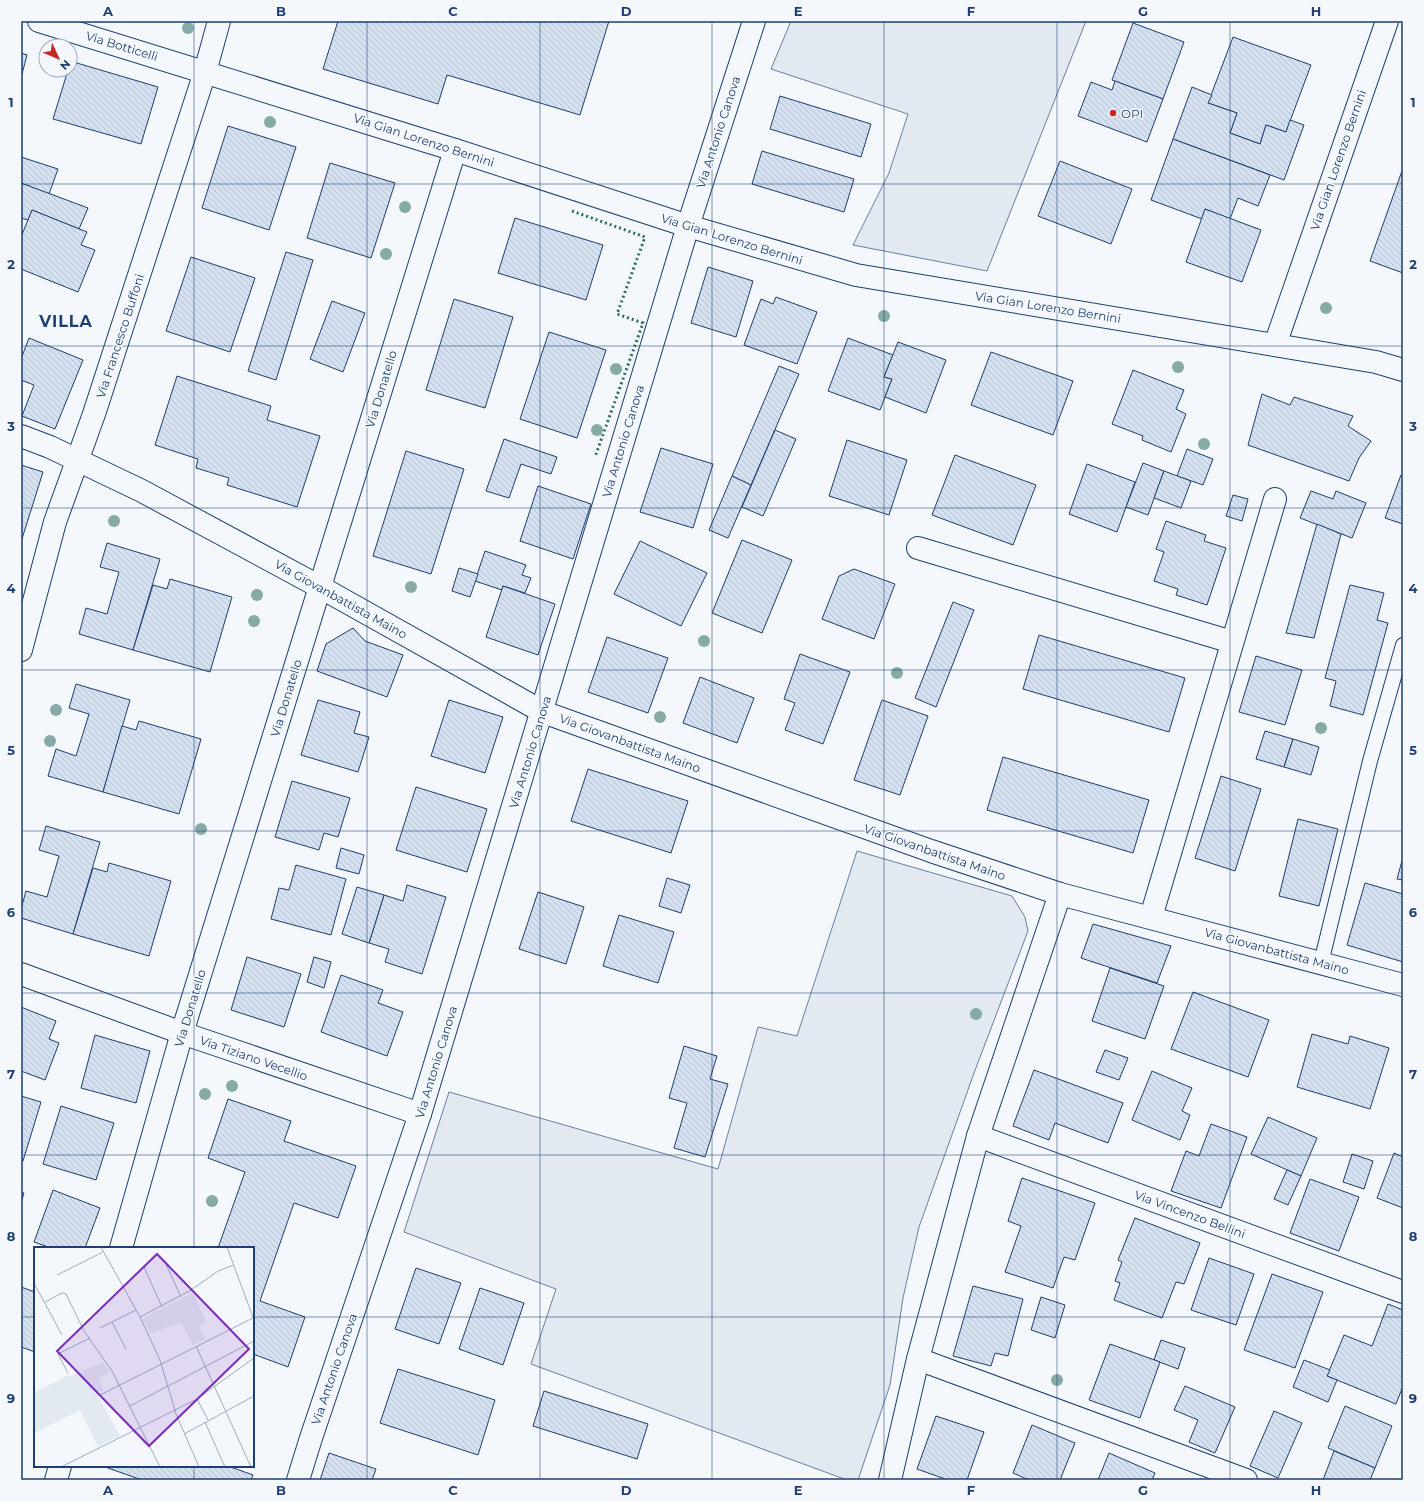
<svg xmlns="http://www.w3.org/2000/svg" width="1424" height="1501" viewBox="0 0 1424 1501" font-family="Montserrat,sans-serif">
<style>
.grass{fill:#e3e9f0;stroke:#687fa3}
.building{fill:url(#building-back-hatch);stroke:#1d3f73}
.lines{fill:none;stroke-linecap:round;stroke-linejoin:round}
.service-casing{stroke:#1d3f73;stroke-width:16}
.minor-casing{stroke:#1d3f73;stroke-width:24}
.tertiary-casing{stroke:#1d3f73;stroke-width:24}
.service{stroke:#f4f7fb;stroke-width:14}
.minor{stroke:#f4f7fb;stroke-width:22}
.tertiary{stroke:#f4f7fb;stroke-width:22}
.hedge{stroke:#2c6c60;stroke-width:3;stroke-dasharray:2 3;stroke-linecap:butt}
.tree{fill:#86aba6}
.grid{fill:none;stroke:#1d3f73;stroke-width:1;stroke-opacity:0.55}
.poi-dot{fill:#c62828;stroke:#f4f7fb;stroke-width:1.5}
.labels{text-anchor:middle;dominant-baseline:central;stroke-width:3;stroke-linejoin:round;paint-order:stroke}
.street-label{font-size:12px;fill:#1d3f73;stroke:#f4f7fb}
.poi-label{font-size:12px;fill:#1d3f73;stroke:#f4f7fb;text-anchor:start}
.district-label{font-size:16px;font-weight:bold;letter-spacing:1px;fill:#1d3f73;stroke:#f4f7fb}
.inset-road{fill:none;stroke:#9eadc5;stroke-width:1}
.view{fill:#7b2cbf;fill-opacity:0.15;stroke:#7b2cbf;stroke-width:2}
.inset-edge{fill:none;stroke:#1d3f73;stroke-width:2}
.neatline{fill:none;stroke:#1d3f73;stroke-width:1.5}
.grid-label{font-size:13px;text-anchor:middle;font-weight:bold;fill:#1d3f73}
</style>
<defs>
<pattern id="building-back-hatch" width="6" height="6" patternUnits="userSpaceOnUse"><rect width="6" height="6" fill="#d5e0f0"/><path d="M-1 5l2 2M0 0l6 6M5-1l2 2" fill="none" stroke="#b6c1d1"/></pattern>
</defs>
<rect width="100%" height="100%" fill="#f4f7fb"/>
<!-- grass -->
<g class="grass">
<polygon points="791,21 1086,21 987,271 853,245 889,173 908,114 771,69"/>
<polygon points="857,851 1012,896 1025,917 1028,931 974,1073 919,1227 903,1298 890,1385 858,1480 847,1480 531,1364 556,1289 404,1232 449,1092 718,1169 758,1027 797,1036"/>
</g>
<!-- building -->
<g class="building">
<polygon points="338,21 609,21 580,115 447,75 438,104 323,69"/>
<polygon points="1133,23 1184,42 1163,99 1112,80"/>
<polygon points="1233,37 1311,65 1286,132 1266,125 1260,144 1230,133 1237,113 1208,103"/>
<polygon points="21,53 27,55 21,78"/>
<polygon points="70,61 158,87 141,144 53,119 68,70 70,70"/>
<polygon points="1115,81 1163,99 1147,142 1078,116 1091,82 1112,90"/>
<polygon points="1192,87 1212,95 1208,103 1237,113 1230,133 1260,144 1266,125 1286,132 1290,120 1304,125 1284,180 1173,139"/>
<polygon points="780,96 871,124 861,157 770,129"/>
<polygon points="228,126 296,147 269,230 202,208"/>
<polygon points="1173,139 1270,175 1258,206 1238,198 1230,219 1205,209 1202,219 1151,200"/>
<polygon points="762,151 854,179 844,212 752,184"/>
<polygon points="21,157 58,169 49,194 21,183"/>
<polygon points="1060,161 1132,189 1111,244 1038,216"/>
<polygon points="330,163 395,183 371,258 307,238"/>
<polygon points="1403,168 1403,273 1370,261"/>
<polygon points="21,183 88,208 79,229 32,210 28,220 21,218"/>
<polygon points="1205,209 1261,230 1242,282 1186,262"/>
<polygon points="32,210 87,232 81,245 95,250 78,292 21,269 21,237"/>
<polygon points="515,218 603,245 586,300 498,273"/>
<polygon points="286,252 313,260 276,380 248,371"/>
<polygon points="191,257 255,278 230,352 166,331"/>
<polygon points="708,267 753,281 736,337 691,323"/>
<polygon points="776,297 817,312 797,364 744,345 761,299 773,304"/>
<polygon points="454,299 513,317 485,408 426,390"/>
<polygon points="332,301 365,313 343,372 310,359"/>
<polygon points="549,332 606,350 577,438 520,419"/>
<polygon points="29,338 83,360 55,429 22,416 34,385 21,380 21,359"/>
<polygon points="848,338 893,355 884,377 892,379 880,410 828,391"/>
<polygon points="898,342 946,360 926,413 885,397 892,379 884,377"/>
<polygon points="991,352 1073,381 1053,435 971,405"/>
<polygon points="779,366 799,374 751,485 732,476"/>
<polygon points="1133,370 1184,390 1176,409 1186,414 1171,452 1142,440 1143,436 1112,424"/>
<polygon points="177,376 271,406 267,420 320,436 297,507 227,485 229,478 196,468 198,459 155,445"/>
<polygon points="1262,394 1290,405 1294,397 1353,416 1348,426 1371,441 1359,458 1349,481 1248,445"/>
<polygon points="775,430 796,439 763,516 742,507"/>
<polygon points="504,439 557,457 551,474 521,464 509,498 486,491"/>
<polygon points="847,440 907,460 889,515 829,496"/>
<polygon points="661,448 713,464 693,528 640,512"/>
<polygon points="1187,449 1213,459 1203,485 1177,476"/>
<polygon points="406,451 464,469 431,574 373,556"/>
<polygon points="955,455 1036,485 1013,545 932,515"/>
<polygon points="1143,463 1164,471 1148,515 1126,507"/>
<polygon points="1087,464 1135,482 1117,532 1069,514"/>
<polygon points="21,465 43,472 21,542"/>
<polygon points="1164,471 1191,481 1181,508 1154,498"/>
<polygon points="1401,475 1403,476 1403,524 1385,518"/>
<polygon points="732,476 751,485 728,538 709,530"/>
<polygon points="538,486 591,504 573,559 520,541"/>
<polygon points="1311,491 1333,499 1336,491 1366,503 1352,538 1300,518"/>
<polygon points="1233,495 1248,499 1242,521 1226,516"/>
<polygon points="1166,521 1206,535 1204,541 1226,548 1207,605 1176,595 1178,589 1154,581 1164,552 1156,549"/>
<polygon points="1317,524 1341,534 1314,638 1286,633"/>
<polygon points="742,540 792,560 762,633 712,613"/>
<polygon points="640,541 707,573 681,626 614,594"/>
<polygon points="107,543 160,559 133,650 79,634 86,608 107,614 119,572 100,567"/>
<polygon points="485,551 526,565 522,575 531,578 525,593 503,586 502,590 475,581"/>
<polygon points="459,568 478,574 470,597 452,591"/>
<polygon points="854,569 895,584 874,639 822,619 839,576"/>
<polygon points="170,579 232,597 210,672 133,650 153,585 167,589"/>
<polygon points="1350,585 1384,593 1377,620 1388,623 1363,715 1330,706 1336,681 1325,678"/>
<polygon points="503,586 555,604 538,655 486,637"/>
<polygon points="953,602 974,610 936,707 915,698"/>
<polygon points="353,628 365,641 403,655 387,697 317,671 326,644"/>
<polygon points="1039,635 1185,678 1169,732 1023,689"/>
<polygon points="607,637 668,658 648,713 588,692"/>
<polygon points="800,654 850,672 823,744 785,730 795,703 784,699"/>
<polygon points="1256,656 1302,670 1285,725 1239,712"/>
<polygon points="700,677 754,698 737,743 683,723"/>
<polygon points="76,684 130,700 103,792 48,776 56,749 76,756 89,714 69,708"/>
<polygon points="318,700 360,712 354,733 369,737 358,772 301,755"/>
<polygon points="449,700 503,717 485,773 431,756"/>
<polygon points="882,700 928,716 900,795 854,780"/>
<polygon points="139,721 201,739 179,814 103,792 122,726 136,730"/>
<polygon points="1265,731 1293,739 1284,767 1256,759"/>
<polygon points="1293,739 1319,747 1311,775 1284,767"/>
<polygon points="1003,757 1149,800 1133,853 987,810"/>
<polygon points="588,769 688,801 671,853 571,821"/>
<polygon points="1221,776 1261,789 1235,871 1195,858"/>
<polygon points="292,781 350,798 338,837 324,833 319,850 275,837"/>
<polygon points="416,787 487,809 467,872 396,850"/>
<polygon points="1298,819 1338,829 1319,906 1279,896"/>
<polygon points="46,826 100,842 73,934 21,918 21,909 26,891 47,897 59,856 39,850"/>
<polygon points="341,848 364,855 359,874 336,868"/>
<polygon points="1403,857 1403,880 1397,879"/>
<polygon points="109,863 171,881 149,956 73,934 93,868 107,872"/>
<polygon points="296,865 346,879 331,935 271,919 279,888 289,890"/>
<polygon points="667,878 690,885 681,913 659,906"/>
<polygon points="1365,883 1403,894 1403,962 1347,945"/>
<polygon points="407,885 446,897 422,974 385,962 389,949 369,943 384,895 403,901"/>
<polygon points="357,887 384,895 369,943 342,934"/>
<polygon points="538,892 584,907 566,964 519,949"/>
<polygon points="619,915 674,932 658,983 603,966"/>
<polygon points="1093,924 1171,946 1157,983 1081,958"/>
<polygon points="247,957 301,974 284,1027 231,1010"/>
<polygon points="314,957 331,962 324,988 307,982"/>
<polygon points="1110,968 1164,986 1145,1039 1092,1021"/>
<polygon points="341,975 383,990 378,1003 403,1012 387,1056 321,1032"/>
<polygon points="1193,992 1269,1020 1248,1077 1171,1049"/>
<polygon points="21,1007 56,1021 49,1039 59,1043 45,1080 21,1071"/>
<polygon points="1312,1034 1348,1044 1350,1036 1389,1048 1370,1109 1297,1087"/>
<polygon points="95,1035 150,1051 136,1103 81,1088"/>
<polygon points="684,1046 717,1056 710,1079 728,1084 705,1157 674,1148 687,1103 669,1098"/>
<polygon points="1105,1050 1128,1058 1119,1080 1096,1072"/>
<polygon points="1034,1070 1123,1103 1108,1143 1055,1123 1049,1140 1013,1126"/>
<polygon points="1152,1071 1192,1088 1182,1111 1190,1115 1180,1140 1132,1120"/>
<polygon points="21,1096 41,1102 23,1161 21,1161"/>
<polygon points="228,1099 291,1121 284,1141 356,1166 338,1218 294,1203 260,1301 305,1317 288,1367 253,1354 253,1248 218,1248 245,1172 208,1158"/>
<polygon points="61,1106 114,1123 96,1180 43,1164"/>
<polygon points="1268,1117 1317,1138 1301,1176 1251,1154"/>
<polygon points="1211,1124 1247,1137 1221,1208 1171,1191 1186,1151 1199,1156"/>
<polygon points="1394,1153 1403,1157 1403,1208 1377,1198"/>
<polygon points="1352,1154 1373,1161 1364,1189 1343,1182"/>
<polygon points="1287,1170 1301,1176 1288,1205 1274,1199"/>
<polygon points="1022,1178 1095,1203 1075,1260 1064,1257 1053,1288 1005,1272 1021,1226 1008,1221"/>
<polygon points="1310,1179 1359,1197 1339,1251 1290,1233"/>
<polygon points="53,1190 100,1208 85,1248 51,1248 34,1242"/>
<polygon points="21,1192 24,1193 21,1203"/>
<polygon points="1135,1218 1200,1243 1184,1284 1176,1282 1162,1318 1114,1300 1120,1283 1115,1281 1122,1262 1118,1260"/>
<polygon points="1209,1258 1254,1274 1236,1325 1191,1310"/>
<polygon points="416,1268 461,1283 439,1344 395,1329"/>
<polygon points="1272,1274 1323,1292 1295,1368 1244,1350"/>
<polygon points="973,1286 1023,1299 1008,1356 995,1353 991,1366 953,1356"/>
<polygon points="21,1287 35,1292 35,1352 21,1347"/>
<polygon points="480,1288 524,1303 503,1365 459,1349"/>
<polygon points="1041,1297 1065,1305 1055,1338 1031,1330"/>
<polygon points="1388,1304 1403,1310 1403,1386 1396,1404 1327,1376 1344,1335 1372,1346"/>
<polygon points="1161,1340 1185,1348 1178,1369 1154,1360"/>
<polygon points="1110,1344 1160,1362 1140,1418 1089,1400"/>
<polygon points="1304,1360 1330,1370 1327,1376 1337,1380 1328,1402 1293,1387"/>
<polygon points="398,1369 495,1400 478,1455 380,1423"/>
<polygon points="1185,1386 1235,1407 1215,1453 1189,1442 1198,1420 1174,1410"/>
<polygon points="544,1391 648,1424 637,1459 533,1426"/>
<polygon points="1345,1406 1392,1426 1375,1468 1328,1448"/>
<polygon points="1274,1411 1302,1423 1278,1478 1250,1466"/>
<polygon points="936,1416 984,1432 967,1480 948,1480 917,1469"/>
<polygon points="1032,1425 1075,1443 1060,1480 1029,1480 1013,1473"/>
<polygon points="1334,1451 1375,1468 1370,1480 1323,1480"/>
<polygon points="329,1453 376,1469 372,1480 320,1480"/>
<polygon points="1109,1453 1155,1473 1152,1480 1098,1480"/>
<polygon points="105,1466 228,1466 253,1475 251,1480 142,1480 105,1467"/>
</g>
<g class="lines">
<!-- service casing -->
<g class="service-casing">
<polyline id="service" points="1321,963 1370,761 1403,645"/>
</g>
<!-- minor casing -->
<g class="minor-casing">
<g id="minor">
<polyline points="39,21 455,150 688,226 856,275 1376,362 1403,370"/>
<polyline points="1275,345 1387,21"/>
<polyline points="21,436 50,447 142,491 320,587 543,712 931,851 1060,894 1403,985"/>
<polyline points="918,548 1232,642"/>
<polyline points="1151,917 1275,499"/>
<polyline points="21,974 182,1033 420,1114"/>
<polyline points="978,1136 1403,1292"/>
<polyline points="121,1248 182,1033 455,150"/>
<polyline points="918,1359 1246,1480"/>
<polyline points="56,1480 60,1466"/>
<polyline points="298,1480 311,1438 420,1114 688,226 754,21"/>
<polyline points="890,1480 918,1359 978,1136 1060,894"/>
</g>
</g>
<!-- tertiary casing -->
<g class="tertiary-casing">
<polyline id="tertiary" points="21,650 55,522 94,414 205,72 219,21"/>
</g>
<!-- service -->
<use href="#service" class="service"/>
<!-- minor -->
<use href="#minor" class="minor"/>
<!-- tertiary -->
<use href="#tertiary" class="tertiary"/>
<!-- hedge -->
<polyline class="hedge" points="572,211 645,237 617,314 643,323 595,457"/>
</g>
<!-- trees -->
<g class="tree">
<circle cx="188" cy="28" r="6"/>
<circle cx="270" cy="122" r="6"/>
<circle cx="405" cy="207" r="6"/>
<circle cx="386" cy="254" r="6"/>
<circle cx="1326" cy="308" r="6"/>
<circle cx="884" cy="316" r="6"/>
<circle cx="1178" cy="367" r="6"/>
<circle cx="616" cy="369" r="6"/>
<circle cx="597" cy="430" r="6"/>
<circle cx="1204" cy="444" r="6"/>
<circle cx="114" cy="521" r="6"/>
<circle cx="411" cy="587" r="6"/>
<circle cx="257" cy="595" r="6"/>
<circle cx="254" cy="621" r="6"/>
<circle cx="704" cy="641" r="6"/>
<circle cx="897" cy="673" r="6"/>
<circle cx="56" cy="710" r="6"/>
<circle cx="660" cy="717" r="6"/>
<circle cx="1321" cy="728" r="6"/>
<circle cx="50" cy="741" r="6"/>
<circle cx="201" cy="829" r="6"/>
<circle cx="976" cy="1014" r="6"/>
<circle cx="232" cy="1086" r="6"/>
<circle cx="205" cy="1094" r="6"/>
<circle cx="212" cy="1201" r="6"/>
<circle cx="1057" cy="1380" r="6"/>
</g>
<!-- grid -->
<path class="grid" d="M 194,21 L 194,1248M 367,21 L 367,1480M 540,21 L 540,1480M 712,21 L 712,1480M 884,21 L 884,1480M 1057,21 L 1057,1480M 1230,21 L 1230,1480M 21,184 L 1403,184M 21,346 L 1403,346M 21,508 L 1403,508M 21,670 L 1403,670M 21,831 L 1403,831M 21,993 L 1403,993M 21,1155 L 1403,1155M 21,1317 L 35,1317M 253,1317 L 1403,1317M 194,1466 L 194,1480"/>
<!-- markers -->
<circle class="poi-dot" cx="1113" cy="113" r="4"/>
<g class="labels">
<!-- street labels -->
<g class="street-label">
<text transform="translate(122 46) rotate(17)">Via Botticelli</text>
<text transform="translate(718 132) rotate(-72)">Via Antonio Canova</text>
<text transform="translate(424 140) rotate(18)">Via Gian Lorenzo Bernini</text>
<text transform="translate(1338 160) rotate(-71)">Via Gian Lorenzo Bernini</text>
<text transform="translate(732 239) rotate(17)">Via Gian Lorenzo Bernini</text>
<text transform="translate(1048 307) rotate(9)">Via Gian Lorenzo Bernini</text>
<text transform="translate(120 336) rotate(-72)">Via Francesco Buffoni</text>
<text transform="translate(381 389) rotate(-73)">Via Donatello</text>
<text transform="translate(623 441) rotate(-73)">Via Antonio Canova</text>
<text transform="translate(341 599) rotate(29)">Via Giovanbattista Maino</text>
<text transform="translate(286 698) rotate(-73)">Via Donatello</text>
<text transform="translate(630 743) rotate(20)">Via Giovanbattista Maino</text>
<text transform="translate(530 752) rotate(-73)">Via Antonio Canova</text>
<text transform="translate(935 852) rotate(19)">Via Giovanbattista Maino</text>
<text transform="translate(1277 951) rotate(15)">Via Giovanbattista Maino</text>
<text transform="translate(190 1008) rotate(-73)">Via Donatello</text>
<text transform="translate(254 1058) rotate(19)">Via Tiziano Vecellio</text>
<text transform="translate(436 1062) rotate(-73)">Via Antonio Canova</text>
<text transform="translate(1190 1214) rotate(20)">Via Vincenzo Bellini</text>
<text transform="translate(334 1369) rotate(-71)">Via Antonio Canova</text>
</g>
<!-- poi labels -->
<g class="poi-label">
<text x="1121" y="113">OPI</text>
</g>
<!-- district labels -->
<g class="district-label">
<text x="66" y="321">VILLA</text>
</g>
</g>
<!-- overview -->
<g transform="translate(34 1247)">
<rect width="220" height="220" fill="#f4f7fb"/>
<path d="M 159,46 L 172,75 L 165,79 L 171,92 L 159,98 L 147,75 L 116,87 L 109,73 L 111,70 ZM 69,115 L 76,126 L 64,131 L 70,143 L 62,146 L 86,189 L 64,199 L 46,163 L 0,186 L 0,146 L 34,128 L 35,130 Z" fill="#e3e9f0"/>
<path class="inset-road" d="M 67,0 L 106,70 L 126,113 L 142,167 L 165,220M 193,0 L 220,73M 132,17 L 147,50M 110,20 L 128,60M 23,28 L 69,5M 0,36 L 28,88M 11,55 L 28,46 L 32,47 L 50,84 L 78,124 L 126,220M 106,70 L 157,43 L 184,24 L 200,18M 78,75 L 92,102M 66,81 L 102,63M 162,99 L 217,220M 34,126 L 24,107 L 56,91M 66,148 L 219,71M 163,152 L 174,173M 96,159 L 220,94M 171,175 L 191,220M 150,187 L 220,149M 27,220 L 163,152 L 220,111"/>
<path class="view" d="M 123,7 L 215,102 L 115,199 L 23,104 Z"/>
<rect width="220" height="220" class="inset-edge"/>
</g>
<!-- border -->
<rect width="1424" height="1501" fill="none" stroke="#f4f7fb" stroke-width="44"/>
<!-- north arrow -->
<g transform="translate(58 58) rotate(134)"><circle r="19" fill="#f4f7fb" stroke="#9eadc5"/>
<path d="M0-3L7 15L0 10L-7 15Z" fill="#c62828"/>
<text y="-6" font-size="11" font-weight="bold" text-anchor="middle" fill="#1d3f73">N</text>
</g>
<rect x="22" y="22" width="1380" height="1457" class="neatline"/>
<g class="grid-label">
<text x="108" y="16">A</text>
<text x="281" y="16">B</text>
<text x="453" y="16">C</text>
<text x="626" y="16">D</text>
<text x="798" y="16">E</text>
<text x="971" y="16">F</text>
<text x="1143" y="16">G</text>
<text x="1316" y="16">H</text>
<text x="11" y="107">1</text>
<text x="1413" y="107">1</text>
<text x="11" y="269">2</text>
<text x="1413" y="269">2</text>
<text x="11" y="431">3</text>
<text x="1413" y="431">3</text>
<text x="11" y="593">4</text>
<text x="1413" y="593">4</text>
<text x="11" y="755">5</text>
<text x="1413" y="755">5</text>
<text x="11" y="917">6</text>
<text x="1413" y="917">6</text>
<text x="11" y="1079">7</text>
<text x="1413" y="1079">7</text>
<text x="11" y="1241">8</text>
<text x="1413" y="1241">8</text>
<text x="11" y="1403">9</text>
<text x="1413" y="1403">9</text>
<text x="108" y="1495">A</text>
<text x="281" y="1495">B</text>
<text x="453" y="1495">C</text>
<text x="626" y="1495">D</text>
<text x="798" y="1495">E</text>
<text x="971" y="1495">F</text>
<text x="1143" y="1495">G</text>
<text x="1316" y="1495">H</text>
</g>
</svg>
